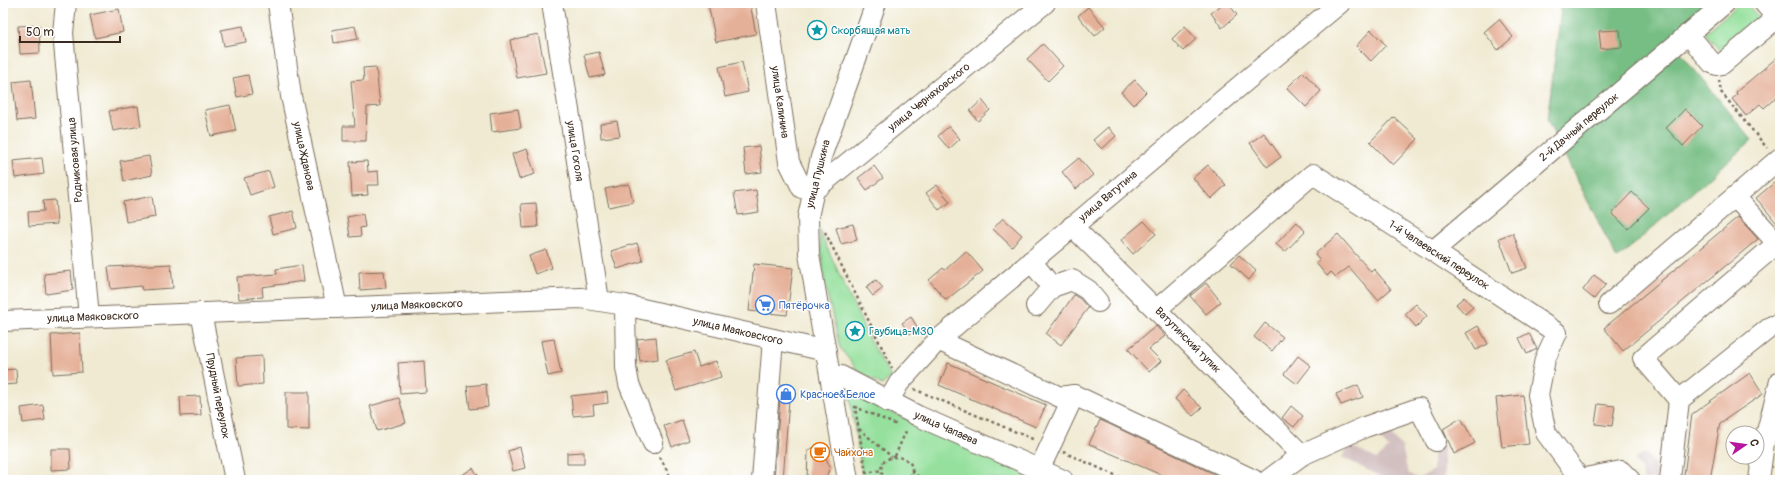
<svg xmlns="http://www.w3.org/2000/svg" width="1783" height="483" viewBox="0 0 1783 483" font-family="Pangolin,sans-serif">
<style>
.industrial{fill:#d2bfc0}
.green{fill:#94e09c;stroke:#68855d}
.forest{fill:#77be84;stroke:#597451}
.building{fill:#e5b098}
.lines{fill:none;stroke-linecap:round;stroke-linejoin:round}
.minor-casing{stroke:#7a6d5d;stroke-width:22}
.path{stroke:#7a6d5d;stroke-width:2.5;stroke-dasharray:3 3;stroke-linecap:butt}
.minor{stroke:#fff;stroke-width:20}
.labels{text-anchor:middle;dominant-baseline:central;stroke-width:3;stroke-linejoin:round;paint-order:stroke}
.culture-label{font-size:11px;fill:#0d838f;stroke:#fff;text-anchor:start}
.street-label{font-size:11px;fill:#3b2a1e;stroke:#fff}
.shop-label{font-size:11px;fill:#366cbe;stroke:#fff;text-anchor:start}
.food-label{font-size:11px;fill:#c56008;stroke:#fff;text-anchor:start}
</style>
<rect width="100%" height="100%" fill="#fff"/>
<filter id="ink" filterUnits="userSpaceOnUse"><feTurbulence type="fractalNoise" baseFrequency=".025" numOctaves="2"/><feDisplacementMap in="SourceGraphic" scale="8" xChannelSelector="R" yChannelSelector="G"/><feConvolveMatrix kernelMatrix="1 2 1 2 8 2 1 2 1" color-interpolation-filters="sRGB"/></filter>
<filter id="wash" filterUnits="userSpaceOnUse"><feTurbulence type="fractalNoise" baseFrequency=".012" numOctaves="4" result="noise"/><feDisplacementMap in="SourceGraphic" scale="16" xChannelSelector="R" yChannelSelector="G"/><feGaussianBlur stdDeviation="0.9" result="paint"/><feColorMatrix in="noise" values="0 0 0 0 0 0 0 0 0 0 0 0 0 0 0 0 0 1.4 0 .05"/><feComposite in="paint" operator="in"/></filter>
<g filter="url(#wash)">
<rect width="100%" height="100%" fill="#f0ead2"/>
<!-- industrial -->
<g class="industrial">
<polygon points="1386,429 1402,447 1408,473 1418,479 1433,470 1433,448 1444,447 1444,478 1441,480 1387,480 1342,457 1350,446 1377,459 1389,448 1375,434"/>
<polygon points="1646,453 1654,464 1658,480 1644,480 1641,469 1634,460"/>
</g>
<!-- green -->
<g class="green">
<polygon points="1740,3 1746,3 1760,19 1721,52 1705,33"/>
<polygon points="819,230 870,341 891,377 882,385 858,371 840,348 825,285"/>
<polygon points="849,393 1040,480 863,480"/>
</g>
<!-- forest -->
<polygon class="forest" points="1562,3 1714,3 1671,41 1752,140 1617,259 1547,120"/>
<g id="blocks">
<!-- building -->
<g class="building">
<polygon points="715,3 750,3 756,34 716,42 708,4"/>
<polygon points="1224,3 1228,3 1237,15 1222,28 1211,13"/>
<polygon points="1088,7 1105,27 1095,36 1078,16"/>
<polygon points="119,9 123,32 95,38 90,15"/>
<polygon points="1499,19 1513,37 1498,50 1484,32"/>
<polygon points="39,25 40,53 20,54 18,26"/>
<polygon points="243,26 246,42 224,46 221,30"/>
<polygon points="355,26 358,39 334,43 332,30"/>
<polygon points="1185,26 1196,39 1183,51 1172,39"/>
<polygon points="1371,30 1386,45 1371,61 1356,46"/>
<polygon points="1620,30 1622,47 1601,49 1599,31"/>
<polygon points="538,34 546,73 517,78 510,40"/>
<polygon points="1043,44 1063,66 1048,81 1027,59"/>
<polygon points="599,52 605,75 590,78 584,55"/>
<polygon points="1780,55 1780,94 1764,108 1760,104 1746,116 1732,99 1737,95 1736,92"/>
<polygon points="742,62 748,92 725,97 719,67"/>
<polygon points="376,67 380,106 367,107 366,141 343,141 343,126 355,126 351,81 364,80 363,68"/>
<polygon points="1303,72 1321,91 1306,107 1287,88"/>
<polygon points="248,75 252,94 237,97 233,78"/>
<polygon points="31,80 35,119 17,121 13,82"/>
<polygon points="1135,80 1146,92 1133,105 1121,92"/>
<polygon points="982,100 990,110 978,121 970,111"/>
<polygon points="230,105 236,131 211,136 205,110"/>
<polygon points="138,106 141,126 113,131 109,111"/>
<polygon points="518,109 521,128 492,132 490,113"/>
<polygon points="1685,109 1702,126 1683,146 1666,128"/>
<polygon points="1394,117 1418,139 1393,165 1370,142"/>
<polygon points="617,121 620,136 601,138 600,124"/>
<polygon points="949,126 960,139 949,149 938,136"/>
<polygon points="1108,127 1116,136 1102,149 1093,140"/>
<polygon points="1264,133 1281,157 1267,167 1250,143"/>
<polygon points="759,146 762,172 746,174 743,148"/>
<polygon points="527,149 535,174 519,179 512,154"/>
<polygon points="149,156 152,175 124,181 120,161"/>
<polygon points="42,158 44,174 15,178 13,161"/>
<polygon points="1079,158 1093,175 1076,189 1062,172"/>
<polygon points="367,161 368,172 378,171 379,185 367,185 368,195 352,196 350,162"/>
<polygon points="1208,165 1226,185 1211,199 1193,178"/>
<polygon points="874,166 883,178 867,190 858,178"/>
<polygon points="269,171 274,187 250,195 244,178"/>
<polygon points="1780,178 1780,227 1756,198"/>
<polygon points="629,184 633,202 609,207 605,189"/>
<polygon points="937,185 950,202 939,210 926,193"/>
<polygon points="756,190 759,212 738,215 734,193"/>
<polygon points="1632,192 1649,208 1628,229 1612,213"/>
<polygon points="152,196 155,217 126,222 123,202"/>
<polygon points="55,200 57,224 29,226 28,212 44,211 43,201"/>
<polygon points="536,203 538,227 523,228 521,204"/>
<polygon points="293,211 297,228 273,234 269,217"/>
<polygon points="363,214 365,227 360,228 361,236 350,237 347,217"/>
<polygon points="1738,217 1758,239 1623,351 1604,328"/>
<polygon points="1003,218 1022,235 1012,247 993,229"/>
<polygon points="1144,221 1156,234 1133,254 1121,240"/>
<polygon points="1297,222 1305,231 1285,252 1276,244"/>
<polygon points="853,224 857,240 841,244 836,228"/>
<polygon points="1513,233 1527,268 1512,273 1499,238"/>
<polygon points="1338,234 1371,272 1374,269 1391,289 1378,300 1349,267 1336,277 1331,272 1327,276 1316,263 1320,260 1315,254"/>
<polygon points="637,243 643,261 617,269 611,251"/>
<polygon points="546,250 552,268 535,274 529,256"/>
<polygon points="966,251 983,271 946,300 929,280 943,268 945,270"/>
<polygon points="1239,255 1256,271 1249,280 1231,264"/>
<polygon points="171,264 173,288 142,290 141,286 111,289 108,267"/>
<polygon points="754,264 793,268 787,315 749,311"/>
<polygon points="302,265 304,281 262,287 263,297 239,299 237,277 277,274 276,269"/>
<polygon points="71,271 73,290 46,294 44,274"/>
<polygon points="384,271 386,288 360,290 359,272"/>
<polygon points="1594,275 1606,284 1594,299 1583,290"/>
<polygon points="876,280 883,288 873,296 866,287"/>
<polygon points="1206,283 1221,302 1206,314 1190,296"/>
<polygon points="1074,295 1080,299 1088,308 1061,345 1046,334"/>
<polygon points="1464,297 1473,307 1465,314 1456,304"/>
<polygon points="1416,304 1427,316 1416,327 1405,314"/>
<polygon points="911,317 918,328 910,334 902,323"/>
<polygon points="1265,323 1283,337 1272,351 1254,337"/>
<polygon points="1156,326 1165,336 1149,349 1161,361 1149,372 1128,349"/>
<polygon points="1478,326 1488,344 1476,350 1466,333"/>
<polygon points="80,333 82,372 53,374 51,335"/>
<polygon points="1529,333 1537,349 1527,354 1519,338"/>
<polygon points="656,337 658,359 640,361 637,339"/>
<polygon points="554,339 561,373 548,376 541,341"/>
<polygon points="694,352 699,367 716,361 721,377 676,391 666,360"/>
<polygon points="262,356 263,384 238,386 236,358"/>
<polygon points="1298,356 1311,366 1297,384 1284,374"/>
<polygon points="424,361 426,392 400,394 398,363"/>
<polygon points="948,363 1046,405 1036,427 939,385"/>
<polygon points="16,369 17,384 3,385 3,370"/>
<polygon points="1750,373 1763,394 1720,423 1710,480 1696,480 1696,479 1684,476 1692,414"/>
<polygon points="486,384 488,407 470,409 467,386"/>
<polygon points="781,385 790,386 783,480 774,480"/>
<polygon points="1358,385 1363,397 1341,405 1336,394"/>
<polygon points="1183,390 1202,408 1193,416 1175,399"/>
<polygon points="286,392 309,392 309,430 286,429"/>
<polygon points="607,392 608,403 593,405 594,414 573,416 571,396"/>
<polygon points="1523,395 1529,444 1502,447 1496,398"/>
<polygon points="200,396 201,415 181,416 180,397"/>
<polygon points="399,398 406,423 377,431 370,406"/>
<polygon points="1598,404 1615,406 1612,426 1595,424"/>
<polygon points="43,405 45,420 23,423 21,408"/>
<polygon points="1291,406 1303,416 1294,427 1282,418"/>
<polygon points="1461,418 1475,443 1454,454 1443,429"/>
<polygon points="682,420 689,440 672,447 664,426"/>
<polygon points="1100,420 1107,423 1227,480 1173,480 1089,444"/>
<polygon points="820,445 830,467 825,480 807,480 808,450"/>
<polygon points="520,447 525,468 513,471 508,451"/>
<polygon points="51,449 70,449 71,469 51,470"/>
<polygon points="584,452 584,464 567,464 567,453"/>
<polygon points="473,468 481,480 454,480"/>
</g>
</g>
</g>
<g filter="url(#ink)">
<use href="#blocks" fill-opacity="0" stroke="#7a6d5d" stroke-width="1"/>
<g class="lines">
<!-- minor casing -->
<g class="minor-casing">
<g id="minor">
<polyline points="66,3 63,33 89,317"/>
<polyline points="278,3 291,96 337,308"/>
<polyline points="552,3 599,300"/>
<polyline points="766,3 789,162 802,188 813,191 1045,3"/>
<polyline points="1688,34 1712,63 1717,65 1722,64 1771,23 1773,18 1771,11 1764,3"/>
<polyline points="1735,197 1780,246"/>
<polyline points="1072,226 1302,455"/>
<polyline points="1433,251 1725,3"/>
<polyline points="1031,261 1052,287 1072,280 1088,290 1098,302"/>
<polyline points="1609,304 1780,158"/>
<polyline points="625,305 626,368 629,384 653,443"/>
<polyline points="1036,306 1052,287"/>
<polyline points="1157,309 1313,174 1433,251 1557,333 1545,359 1538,395 1546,433 1580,479 1621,471 1630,480"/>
<polyline points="201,313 235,480"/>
<polyline points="3,321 581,298 625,305 826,351"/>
<polyline points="938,340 1060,397 1074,395 1254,480"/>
<polyline points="830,376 841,376 918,416 1063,480"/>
<polyline points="1679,400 1643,358 1780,241"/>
<polyline points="888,402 899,383 938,340 1254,74 1340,3"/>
<polyline points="1039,470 1074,395"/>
<polyline points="762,480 773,339"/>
<polyline points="848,480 809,254 808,217 821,157 876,3"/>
<polyline points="1268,480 1302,455 1365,427 1419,408 1436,441"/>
<polyline points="1670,480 1679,400 1772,326 1780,325"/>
<polyline points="1759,480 1764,443 1780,381"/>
</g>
</g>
<!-- path -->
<g class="path">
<polyline points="1719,80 1721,92 1767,148"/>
<polyline points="825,232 892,368"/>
<polyline points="914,389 1035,440"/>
<polyline points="859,429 892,457"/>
<polyline points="1063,452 1126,480"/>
<polyline points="895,456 907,429"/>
<polyline points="660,457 672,480"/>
<polyline points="912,471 922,480"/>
<polyline points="865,473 882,470"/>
<polyline points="866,473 855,407 897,425"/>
<path d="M 885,480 C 866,448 928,451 908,480"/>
</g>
<!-- minor -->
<use href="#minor" class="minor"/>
</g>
</g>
<!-- icons -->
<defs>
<g id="sight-ring" transform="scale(1)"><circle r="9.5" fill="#fff" stroke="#0f9aa8" stroke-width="1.5"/><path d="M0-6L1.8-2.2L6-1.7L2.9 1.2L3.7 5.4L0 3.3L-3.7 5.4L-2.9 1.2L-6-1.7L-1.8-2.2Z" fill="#0f9aa8"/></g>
<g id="supermarket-ring" transform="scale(1)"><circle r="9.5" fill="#fff" stroke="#3f7fe0" stroke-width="1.5"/><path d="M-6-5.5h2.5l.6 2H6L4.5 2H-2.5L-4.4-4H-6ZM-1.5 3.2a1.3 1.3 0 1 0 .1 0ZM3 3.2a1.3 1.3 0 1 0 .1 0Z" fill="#3f7fe0"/></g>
<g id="shop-ring" transform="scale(1)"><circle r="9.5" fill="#fff" stroke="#3f7fe0" stroke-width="1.5"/><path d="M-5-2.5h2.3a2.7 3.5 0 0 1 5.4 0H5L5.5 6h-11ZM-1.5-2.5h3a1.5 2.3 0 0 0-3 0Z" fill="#3f7fe0"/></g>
<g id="cafe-ring" transform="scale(1)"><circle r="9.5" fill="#fff" stroke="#e8710a" stroke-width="1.5"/><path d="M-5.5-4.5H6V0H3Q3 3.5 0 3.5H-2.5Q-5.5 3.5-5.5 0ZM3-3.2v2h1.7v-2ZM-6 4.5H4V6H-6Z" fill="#e8710a"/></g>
</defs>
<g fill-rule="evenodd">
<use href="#sight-ring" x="817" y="30"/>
<use href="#supermarket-ring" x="765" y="305"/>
<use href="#sight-ring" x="855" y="331"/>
<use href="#shop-ring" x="786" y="394"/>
<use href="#cafe-ring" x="820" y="452"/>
</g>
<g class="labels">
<!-- culture labels -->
<g class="culture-label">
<text x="831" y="30">Скорбящая мать</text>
<text x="869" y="331">Гаубица-МЗО</text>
</g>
<!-- street labels -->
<g class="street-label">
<text transform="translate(929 97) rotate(-39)">улица Черняховского</text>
<text transform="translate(780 102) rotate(82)">улица Калинина</text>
<text transform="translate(1579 127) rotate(-40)">2-й Дачный переулок</text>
<text transform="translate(575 151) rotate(81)">улица Гоголя</text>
<text transform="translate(304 156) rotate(78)">улица Жданова</text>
<text transform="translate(75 160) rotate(-95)">Родниковая улица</text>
<text transform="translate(818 174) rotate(-76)">улица Пушкина</text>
<text transform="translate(1108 196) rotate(-40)">улица Ватутина</text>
<text transform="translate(1439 255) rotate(33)">1-й Чапаевский переулок</text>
<text transform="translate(417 305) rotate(-2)">улица Маяковского</text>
<text transform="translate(93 317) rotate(-2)">улица Маяковского</text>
<text transform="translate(738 331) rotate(13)">улица Маяковского</text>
<text transform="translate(1188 340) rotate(45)">Ватутинский тупик</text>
<text transform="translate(218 396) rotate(79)">Прудный переулок</text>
<text transform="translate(946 428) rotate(24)">улица Чапаева</text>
</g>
<!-- shop labels -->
<g class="shop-label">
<text x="779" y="305">Пятёрочка</text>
<text x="800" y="394">Красное&amp;Белое</text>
</g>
<!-- food labels -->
<g class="food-label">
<text x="834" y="452">Чайхона</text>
</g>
</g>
<!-- margin -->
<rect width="1783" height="483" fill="none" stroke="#fff" stroke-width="16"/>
<!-- north arrow -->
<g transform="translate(1745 445) rotate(77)"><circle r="19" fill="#ffffff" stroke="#b1aaa5"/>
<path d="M0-3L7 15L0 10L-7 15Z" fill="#b5179e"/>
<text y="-6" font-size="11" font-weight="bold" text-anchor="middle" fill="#3b2a1e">С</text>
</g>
<!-- scale -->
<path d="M20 36v6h100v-6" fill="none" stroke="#3b2a1e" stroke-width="2"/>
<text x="26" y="36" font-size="12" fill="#3b2a1e" stroke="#ffffff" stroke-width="3" paint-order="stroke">50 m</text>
</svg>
